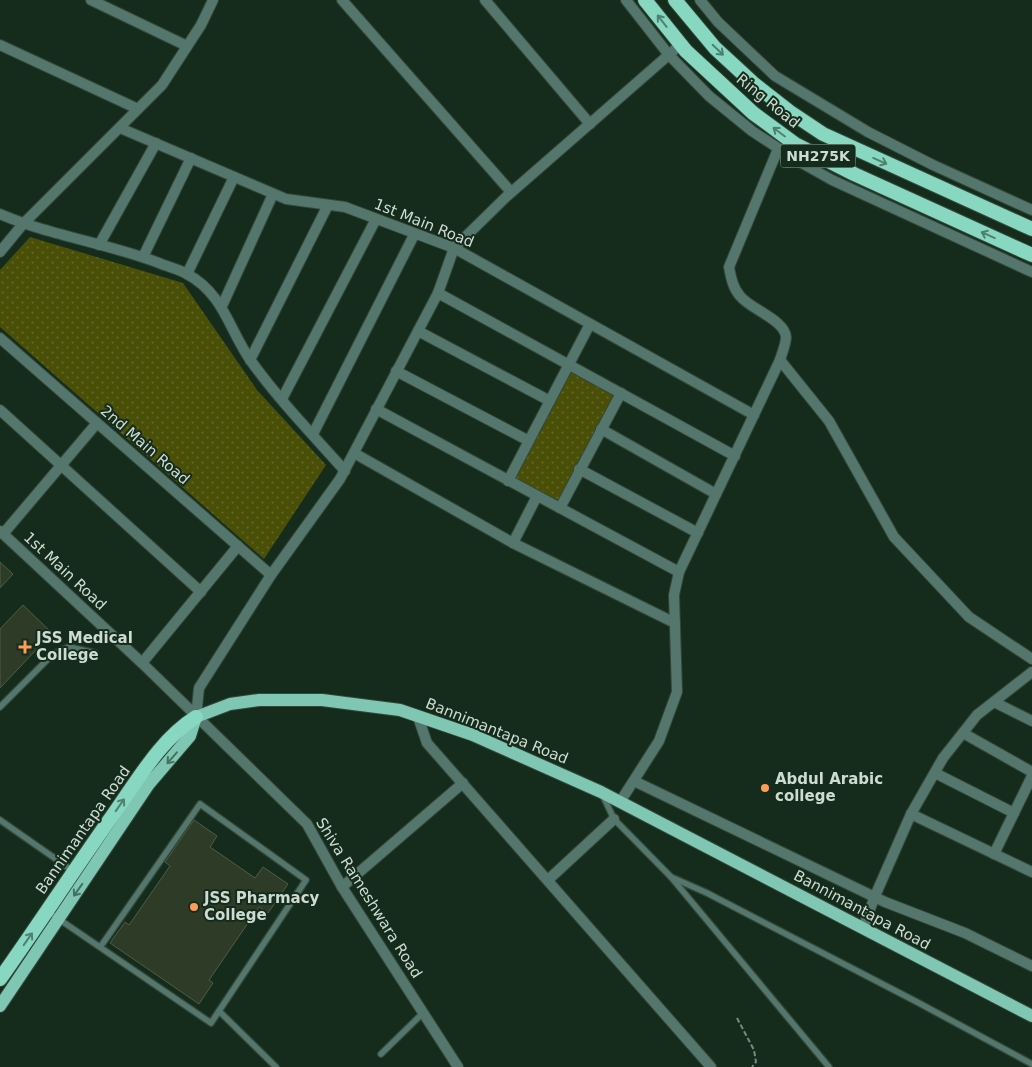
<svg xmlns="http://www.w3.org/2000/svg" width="1032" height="1067" viewBox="0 0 1032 1067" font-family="'DejaVu Sans',sans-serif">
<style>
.park{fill:url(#park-dots)}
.building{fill:#2e3b26;stroke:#4f5d47}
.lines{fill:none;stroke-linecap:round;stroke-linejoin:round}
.service-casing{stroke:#32483a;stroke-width:8}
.minor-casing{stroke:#32483a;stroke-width:12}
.tertiary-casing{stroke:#32483a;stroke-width:12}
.primary-casing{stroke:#32483a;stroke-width:14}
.trunk-casing{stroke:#32483a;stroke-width:16}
.path{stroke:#788a7e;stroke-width:2;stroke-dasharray:5 2.5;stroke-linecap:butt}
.service{stroke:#55766c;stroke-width:5.5}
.minor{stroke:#55766c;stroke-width:10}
.tertiary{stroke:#55766c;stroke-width:10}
.primary{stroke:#80c7b3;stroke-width:12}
.trunk{stroke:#88d7c1;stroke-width:14}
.oneway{stroke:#4e826f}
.oneway2{stroke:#457260}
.poi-dot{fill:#fd9d55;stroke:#152c1d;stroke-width:2}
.labels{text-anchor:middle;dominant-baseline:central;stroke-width:4;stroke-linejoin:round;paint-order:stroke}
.shield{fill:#152c1d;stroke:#96a69b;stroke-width:1}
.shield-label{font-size:14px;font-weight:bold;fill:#cddbd1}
.street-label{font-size:15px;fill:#cddbd1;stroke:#152c1d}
.poi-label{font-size:15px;font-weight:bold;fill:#cddbd1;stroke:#152c1d;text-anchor:start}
</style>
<defs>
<pattern id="park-dots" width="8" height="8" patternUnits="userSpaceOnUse" patternTransform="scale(1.25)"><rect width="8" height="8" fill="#494f07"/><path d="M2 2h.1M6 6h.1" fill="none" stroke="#62682a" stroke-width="1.8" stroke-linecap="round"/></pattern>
</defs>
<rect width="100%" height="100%" fill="#152c1d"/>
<!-- park -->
<g class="park">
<polygon points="30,237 183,283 257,390 326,465 264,559 0,327 0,270"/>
<polygon points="571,372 614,395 558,502 515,479"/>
</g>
<!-- building -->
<g class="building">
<polygon points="0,562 13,574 0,588"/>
<polygon points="23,605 52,633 0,688 0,629"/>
<polygon points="194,820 217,836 210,847 255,878 263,867 288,884 268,913 259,907 209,980 213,983 199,1004 110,943 125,922 129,925 170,866 165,862"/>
</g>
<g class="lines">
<!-- service casing -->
<g class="service-casing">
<g id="service">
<polyline points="0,707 53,654 69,647 95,653"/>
<polyline points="603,796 614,819 671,877 829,1067"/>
<polyline points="0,820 73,871"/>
<polyline points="671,877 707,893 917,1002 1032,1064"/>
<polyline points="47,911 211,1023 306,880 200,804 101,946"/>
<polyline points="219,1011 276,1067"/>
<polyline points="381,1054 423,1013"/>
</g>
</g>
<!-- minor casing -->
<g class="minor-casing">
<g id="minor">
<polyline points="91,0 187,46"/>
<polyline points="342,0 511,192"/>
<polyline points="485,0 590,124"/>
<polyline points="0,45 138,109"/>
<polyline points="120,128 286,199 345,207 454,248 754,415"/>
<path d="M 0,214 C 51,236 107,243 159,263 C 168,267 179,269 187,274 C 224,294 229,330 251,361 C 279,400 313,435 345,471"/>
<polyline points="99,245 156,143"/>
<polyline points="0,252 23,224 162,85 201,25 213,0"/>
<polyline points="143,257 191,158"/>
<polyline points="187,274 234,177"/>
<polyline points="438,293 735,456"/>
<polyline points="222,306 273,194"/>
<polyline points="418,331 550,401"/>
<polyline points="0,338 271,575"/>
<polyline points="250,360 328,205"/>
<polyline points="780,360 829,421 894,537 969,617 1032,659"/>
<polyline points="396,371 529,441"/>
<polyline points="282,399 376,219"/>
<polyline points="376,409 679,572"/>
<polyline points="0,410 201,592"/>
<polyline points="601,429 716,494"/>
<polyline points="313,434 414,235"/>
<polyline points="354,453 513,543 675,623"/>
<polyline points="579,469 698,533"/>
<polyline points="508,481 590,324"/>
<polyline points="560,508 621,393"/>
<polyline points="3,534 97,423"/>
<polyline points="513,543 537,496"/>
<polyline points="142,663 238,546"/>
<polyline points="994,702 1032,721"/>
<polyline points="196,717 199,688 271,575 340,479 438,293 454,248 506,197 680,45"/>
<polyline points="418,717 427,743 711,1067"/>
<polyline points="963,733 1032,772"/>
<polyline points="935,773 1014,813"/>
<polyline points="634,781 885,902 965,933 1032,966"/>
<path d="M 620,802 L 659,741 L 677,692 L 674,595 L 679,572 L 780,360 C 782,353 786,344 786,337 C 785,320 750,309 740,296 C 733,288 731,278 729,267 L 778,149"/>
<polyline points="911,814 1032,872"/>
<polyline points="994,854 1032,776"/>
<polyline points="548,880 614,819"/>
<polyline points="342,887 463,783"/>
<polyline points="863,928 875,896 911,814 943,758 977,715 1032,672"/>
</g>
</g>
<!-- tertiary casing -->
<g class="tertiary-casing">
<g id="tertiary">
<polyline points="626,0 669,55 709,96 752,131 793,158 832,180 1032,272"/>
<polyline points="700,0 718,22 775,76 868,132 933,165 1032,210"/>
<polyline points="0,531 142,663 307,824 342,887 458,1067"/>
</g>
</g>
<!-- primary casing -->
<g class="primary-casing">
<polyline id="primary" points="0,1006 149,784 190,736 196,717 230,704 259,700 322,700 400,710 473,735 601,792 1032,1016"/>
</g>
<!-- trunk casing -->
<g class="trunk-casing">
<g id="trunk">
<polyline points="645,0 686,51 753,113 795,144 854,174 1032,255"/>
<polyline points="675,0 715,48 753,83 790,112 823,134 1032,229"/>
<path d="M 0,979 C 39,924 76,867 115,812 C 139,778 161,739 196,717"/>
</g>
</g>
<!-- path -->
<polyline class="path" points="737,1018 754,1050 756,1062 752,1067"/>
<!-- service -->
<use href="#service" class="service"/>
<!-- minor -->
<use href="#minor" class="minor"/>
<!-- tertiary -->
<use href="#tertiary" class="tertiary"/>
<!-- primary -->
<use href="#primary" class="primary"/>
<!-- trunk -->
<use href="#trunk" class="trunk"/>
</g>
<!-- one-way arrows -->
<defs><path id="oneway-shaft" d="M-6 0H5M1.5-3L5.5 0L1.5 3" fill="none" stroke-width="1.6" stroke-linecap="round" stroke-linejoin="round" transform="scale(1.25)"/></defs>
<g class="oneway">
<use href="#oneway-shaft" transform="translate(662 21) rotate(-128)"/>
<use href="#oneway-shaft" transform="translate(718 50) rotate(44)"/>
<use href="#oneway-shaft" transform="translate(779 132) rotate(-143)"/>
<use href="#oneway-shaft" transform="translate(880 161) rotate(24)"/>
<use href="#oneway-shaft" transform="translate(988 235) rotate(-156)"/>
<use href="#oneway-shaft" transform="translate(120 805) rotate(-55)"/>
<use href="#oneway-shaft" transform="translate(28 939) rotate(-55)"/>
</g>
<g class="oneway2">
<use href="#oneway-shaft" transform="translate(172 758) rotate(131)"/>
<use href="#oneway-shaft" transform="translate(78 890) rotate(125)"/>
</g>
<!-- markers -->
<g class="poi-dot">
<path d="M22.5 639.5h5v5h5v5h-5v5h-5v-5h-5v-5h5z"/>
<circle cx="765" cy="788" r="5"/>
<circle cx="194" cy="907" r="5"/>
</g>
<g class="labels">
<!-- shield labels -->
<rect class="shield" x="780.5" y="144.5" width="75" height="23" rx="4"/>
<g class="shield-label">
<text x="818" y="156">NH275K</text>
</g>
<!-- street labels -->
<g class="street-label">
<text transform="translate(768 101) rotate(39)">Ring Road</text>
<text transform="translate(424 223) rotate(22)">1st Main Road</text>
<text transform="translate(145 445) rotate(41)">2nd Main Road</text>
<text transform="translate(65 571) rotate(43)">1st Main Road</text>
<text transform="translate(497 731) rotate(22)">Bannimantapa Road</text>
<text transform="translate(83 830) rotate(-55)">Bannimantapa Road</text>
<text transform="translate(369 898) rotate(58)">Shiva Rameshwara Road</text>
<text transform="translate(862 910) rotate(28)">Bannimantapa Road</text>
</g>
<!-- poi labels -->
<g class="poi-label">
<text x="36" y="638">JSS Medical<tspan x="36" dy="17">College</tspan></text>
<text x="775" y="779">Abdul Arabic<tspan x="775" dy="17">college</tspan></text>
<text x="204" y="898">JSS Pharmacy<tspan x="204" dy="17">College</tspan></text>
</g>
</g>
</svg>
